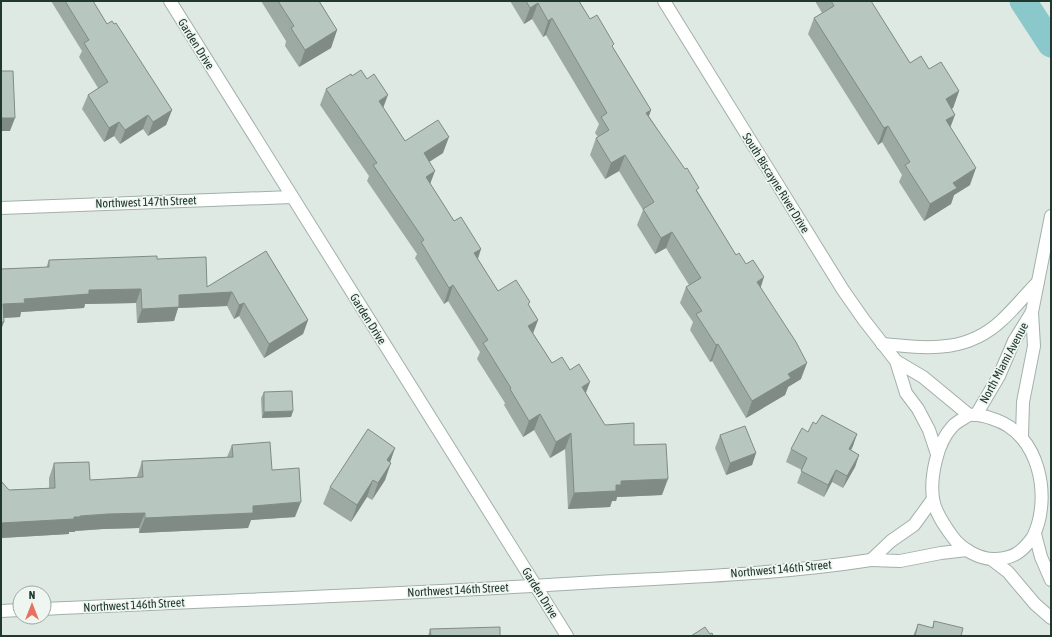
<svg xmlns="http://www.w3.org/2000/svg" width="1052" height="637" viewBox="0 0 1052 637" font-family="'Asap Condensed',sans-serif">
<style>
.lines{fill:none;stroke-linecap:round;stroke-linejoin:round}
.canal{stroke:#8ac8cb;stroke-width:27}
.minor-casing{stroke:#a2b0a9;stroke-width:14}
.minor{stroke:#fff;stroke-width:12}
.wall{fill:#9daaa4}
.shaded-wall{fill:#808b86}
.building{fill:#b7c6bf;stroke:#808b86}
.labels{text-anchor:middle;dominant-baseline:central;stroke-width:3.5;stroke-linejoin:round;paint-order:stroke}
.street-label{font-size:12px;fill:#21382f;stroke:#eff6f2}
</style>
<rect width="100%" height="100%" fill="#dfe9e3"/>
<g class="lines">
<!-- canal -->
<polyline class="canal" points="1023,1 1051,44"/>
<!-- minor casing -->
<g class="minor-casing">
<g id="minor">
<polyline points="170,1 567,636"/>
<polyline points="664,1 843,290 864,320 896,361 906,393 918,409 929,430 937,454"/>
<polyline points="1,208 292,197"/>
<path d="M 882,344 C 927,348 966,354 1002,320 C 1015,308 1026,294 1038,282"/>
<polyline points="896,361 923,377 969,415"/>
<path d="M 969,415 C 978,414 985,416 993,419 C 1040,433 1052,498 1033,537 C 1022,552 1014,558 996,559 C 980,560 961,549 952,536 C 944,525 935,512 933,499 C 930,477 937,443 952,427 C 956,422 963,419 969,415 Z"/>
<polyline points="976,415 999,376 1014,341 1032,312"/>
<polyline points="1022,436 1023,402 1034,346 1032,312 1051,216"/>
<polyline points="933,499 914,525 891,541 871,560 900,561 941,553 967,550"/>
<polyline points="1035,534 1041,557 1051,580"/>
<polyline points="991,559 1008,572 1035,604 1051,618"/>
<path d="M 44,609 C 228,600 413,594 597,582 C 689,577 781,574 871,560"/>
<polyline points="1,611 20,610"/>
</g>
</g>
<!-- minor -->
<use href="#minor" class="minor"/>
</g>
<!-- wall -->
<g class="wall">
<polygon points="51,1 93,1 107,24 172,110 166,125 148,136 143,129 120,144 114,136 104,142 82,109 88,95 98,88 79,57 82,51"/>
<polygon points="261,1 319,1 337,30 331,48 299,67 285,46 286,41"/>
<polygon points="510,1 579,1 590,19 613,48 651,110 649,116 698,192 736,255 761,288 801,379 788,387 785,395 746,418 712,361 710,362 690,330 693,322 680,303 686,287 689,285 666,248 655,254 637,225 643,210 619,171 605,179 590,155 596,138 598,137 595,133 599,124 546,35 543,37 532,19 524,24"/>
<polygon points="815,1 871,1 910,63 929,69 959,91 953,108 951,109 950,127 970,185 954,195 951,204 924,221 899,182 902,175 882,142 878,145 808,34 814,18 822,13"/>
<polygon points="326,89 383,107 405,141 443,153 429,162 430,183 454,221 481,249 478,259 498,291 529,305 538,320 533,333 552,363 570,370 586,393 605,425 634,445 662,495 617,497 616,501 612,501 610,507 568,509 565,449 550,458 534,430 523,437 504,405 505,403 477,359 480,352 448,301 444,304 415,258 417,254 367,181 369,176 320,105"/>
<polygon points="266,251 308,320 303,334 264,358 239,316 234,319 227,306 178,308 174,321 137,323 136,303 85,304 84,308 21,312 20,317 4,318 1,269 46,268 49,260 157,259 207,287"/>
<polygon points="264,392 293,411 291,417 262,418 261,398"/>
<polygon points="816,424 857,434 851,450 859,455 855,467 843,488 832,482 824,497 797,483 802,470 786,462 791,449"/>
<polygon points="720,435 756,453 752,465 726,475 715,448"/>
<polygon points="232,445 272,470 295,517 251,520 248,528 139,533 139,528 103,529 75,531 75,532 69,532 69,534 1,538 1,481 9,490 49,488 49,478 54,463 90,480 137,477 142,461 227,457"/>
<polygon points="395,448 390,462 385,480 372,500 367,497 351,522 323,504 330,487"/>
<polygon points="934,621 961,636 913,636 918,624 932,628"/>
<polygon points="430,629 500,636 428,636"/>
</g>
<!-- shaded-wall -->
<g class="shaded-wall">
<polygon points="538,3 532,19 524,24 530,8"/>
<polygon points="552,18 546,35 543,37 548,21"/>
<polygon points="337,30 331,48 299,67 305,50"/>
<polygon points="959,91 953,108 940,115 946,99"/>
<polygon points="388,95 382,111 379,101"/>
<polygon points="172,110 166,125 148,136 153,122"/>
<polygon points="651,110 645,126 646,113"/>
<polygon points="148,115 143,129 120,144 125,130"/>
<polygon points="955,115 949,131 946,120"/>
<polygon points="1,118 15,118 10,131 1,131"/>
<polygon points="119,122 114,136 104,142 109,128"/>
<polygon points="888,126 882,142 878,145 884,128"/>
<polygon points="449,137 443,153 418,169 424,153"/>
<polygon points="625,155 619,171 605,179 611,163"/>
<polygon points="976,168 970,185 954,195 951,204 924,221 930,204 953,183"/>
<polygon points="435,171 429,187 426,177"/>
<polygon points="672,232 666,248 655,254 661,238"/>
<polygon points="481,249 475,265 474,253"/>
<polygon points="764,277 759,293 757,282"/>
<polygon points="453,285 448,301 444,304 449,288"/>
<polygon points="141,289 136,303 85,304 84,308 21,312 20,317 1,318 3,304 24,299 89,290"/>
<polygon points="232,292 227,306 178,308 174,321 137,323 142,309 179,295"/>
<polygon points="244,303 239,316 234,319 239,305"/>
<polygon points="308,320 303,334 264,358 269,344"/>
<polygon points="538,320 532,336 528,326"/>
<polygon points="1,322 4,322 1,330"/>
<polygon points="718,344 712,361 710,362 716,345"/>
<polygon points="807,363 801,379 788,387 785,395 746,418 752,401 788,374"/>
<polygon points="590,382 584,398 582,387"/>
<polygon points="293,411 291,417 262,418 264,412"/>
<polygon points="540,414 534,430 523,437 529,421"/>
<polygon points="571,433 565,449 550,458 556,442"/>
<polygon points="857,434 853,446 845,462 849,449"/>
<polygon points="395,448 389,465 387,460"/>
<polygon points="756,453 752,465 726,475 730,463"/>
<polygon points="859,455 855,467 843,488 847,476"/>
<polygon points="391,463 385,480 372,500 378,483"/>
<polygon points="836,470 832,482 824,497 828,485"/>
<polygon points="668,479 662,495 617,497 616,501 612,501 610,507 568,509 574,493 616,485 621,481"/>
<polygon points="373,480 367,497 351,522 357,505"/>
<polygon points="301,502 295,517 251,520 248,528 139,533 145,518 253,506"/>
<polygon points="145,513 139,528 103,529 75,531 75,532 69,532 69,534 1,538 1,523 108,514"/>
</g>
<!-- building -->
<g class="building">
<polygon points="65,1 93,1 107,24 112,21 114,24 116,23 172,110 153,122 148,115 125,130 119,122 109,128 88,95 108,82 84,43 89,40"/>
<polygon points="278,1 319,1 337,30 305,50 291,28 294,26"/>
<polygon points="526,1 579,1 590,19 597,15 614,44 612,46 651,110 646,113 685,169 687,168 699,188 696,190 736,255 739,253 746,264 753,260 764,277 757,282 796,342 807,363 788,374 791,378 752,401 718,344 716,345 696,314 702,311 686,287 701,278 672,232 661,238 643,209 654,202 625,155 611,163 596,138 609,130 601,117 607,113 552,18 548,21 538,3 530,8"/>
<polygon points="831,1 871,1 910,63 921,56 929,69 941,62 959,91 946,99 955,115 946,120 976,168 953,183 957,188 930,204 905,165 910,162 888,126 884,128 814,18 834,6"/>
<polygon points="361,70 367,79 374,74 388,95 379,101 405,141 438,120 449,137 424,153 435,171 426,177 454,221 461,217 481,249 474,253 498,291 516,280 530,302 528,304 538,320 528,326 552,363 562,357 570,370 579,364 590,382 582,387 605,425 634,423 634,445 666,444 668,479 621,481 621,485 616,485 616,491 574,493 571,433 556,442 540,414 529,421 510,389 511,388 483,343 488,340 453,285 449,288 421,242 424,240 373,165 377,163 326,89 351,74 352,76"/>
<polygon points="1,71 13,71 15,118 1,118"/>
<polygon points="266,251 308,320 269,344 244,303 239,305 232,292 179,295 179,307 142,309 141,289 89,290 89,294 24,299 25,303 3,304 4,322 1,322 1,269 49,267 49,260 157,256 157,259 206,257 207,287"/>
<polygon points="292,391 293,411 264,412 264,392"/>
<polygon points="822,415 857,434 849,449 859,455 847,476 836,470 828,485 801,471 807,458 791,449 802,428 808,432 813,422 816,424"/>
<polygon points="745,426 756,453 730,463 720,435"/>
<polygon points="368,429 395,448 387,460 391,463 378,483 373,480 357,505 330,487"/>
<polygon points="270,442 272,470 299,468 301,502 253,506 253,513 145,518 145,513 108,514 80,516 80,517 74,517 74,519 1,523 1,481 9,490 55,488 54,463 89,462 90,480 143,477 142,461 233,457 232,445"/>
<polygon points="934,621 963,628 961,636 915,636 918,624 933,628"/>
<polygon points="500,627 500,636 431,636 430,629"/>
<polygon points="705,627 710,634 712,633 713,636 691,636"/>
</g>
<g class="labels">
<!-- street labels -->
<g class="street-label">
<text transform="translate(196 44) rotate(58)">Garden Drive</text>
<text transform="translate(776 183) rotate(58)">South Biscayne River Drive</text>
<text transform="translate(146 202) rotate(-2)">Northwest 147th Street</text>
<text transform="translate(368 319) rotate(58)">Garden Drive</text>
<text transform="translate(1004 363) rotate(-62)">North Miami Avenue</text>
<text transform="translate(781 569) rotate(-5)">Northwest 146th Street</text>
<text transform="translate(458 590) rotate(-3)">Northwest 146th Street</text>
<text transform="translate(540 593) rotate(58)">Garden Drive</text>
<text transform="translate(134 605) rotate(-3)">Northwest 146th Street</text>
</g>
</g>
<!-- border -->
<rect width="1052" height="637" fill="none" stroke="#21382f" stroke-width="4"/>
<!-- north arrow -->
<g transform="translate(32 605)"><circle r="19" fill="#eff6f2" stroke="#9daaa4"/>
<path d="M0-3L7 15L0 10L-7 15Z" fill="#e8705e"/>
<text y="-6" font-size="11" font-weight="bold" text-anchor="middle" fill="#21382f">N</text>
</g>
</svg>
